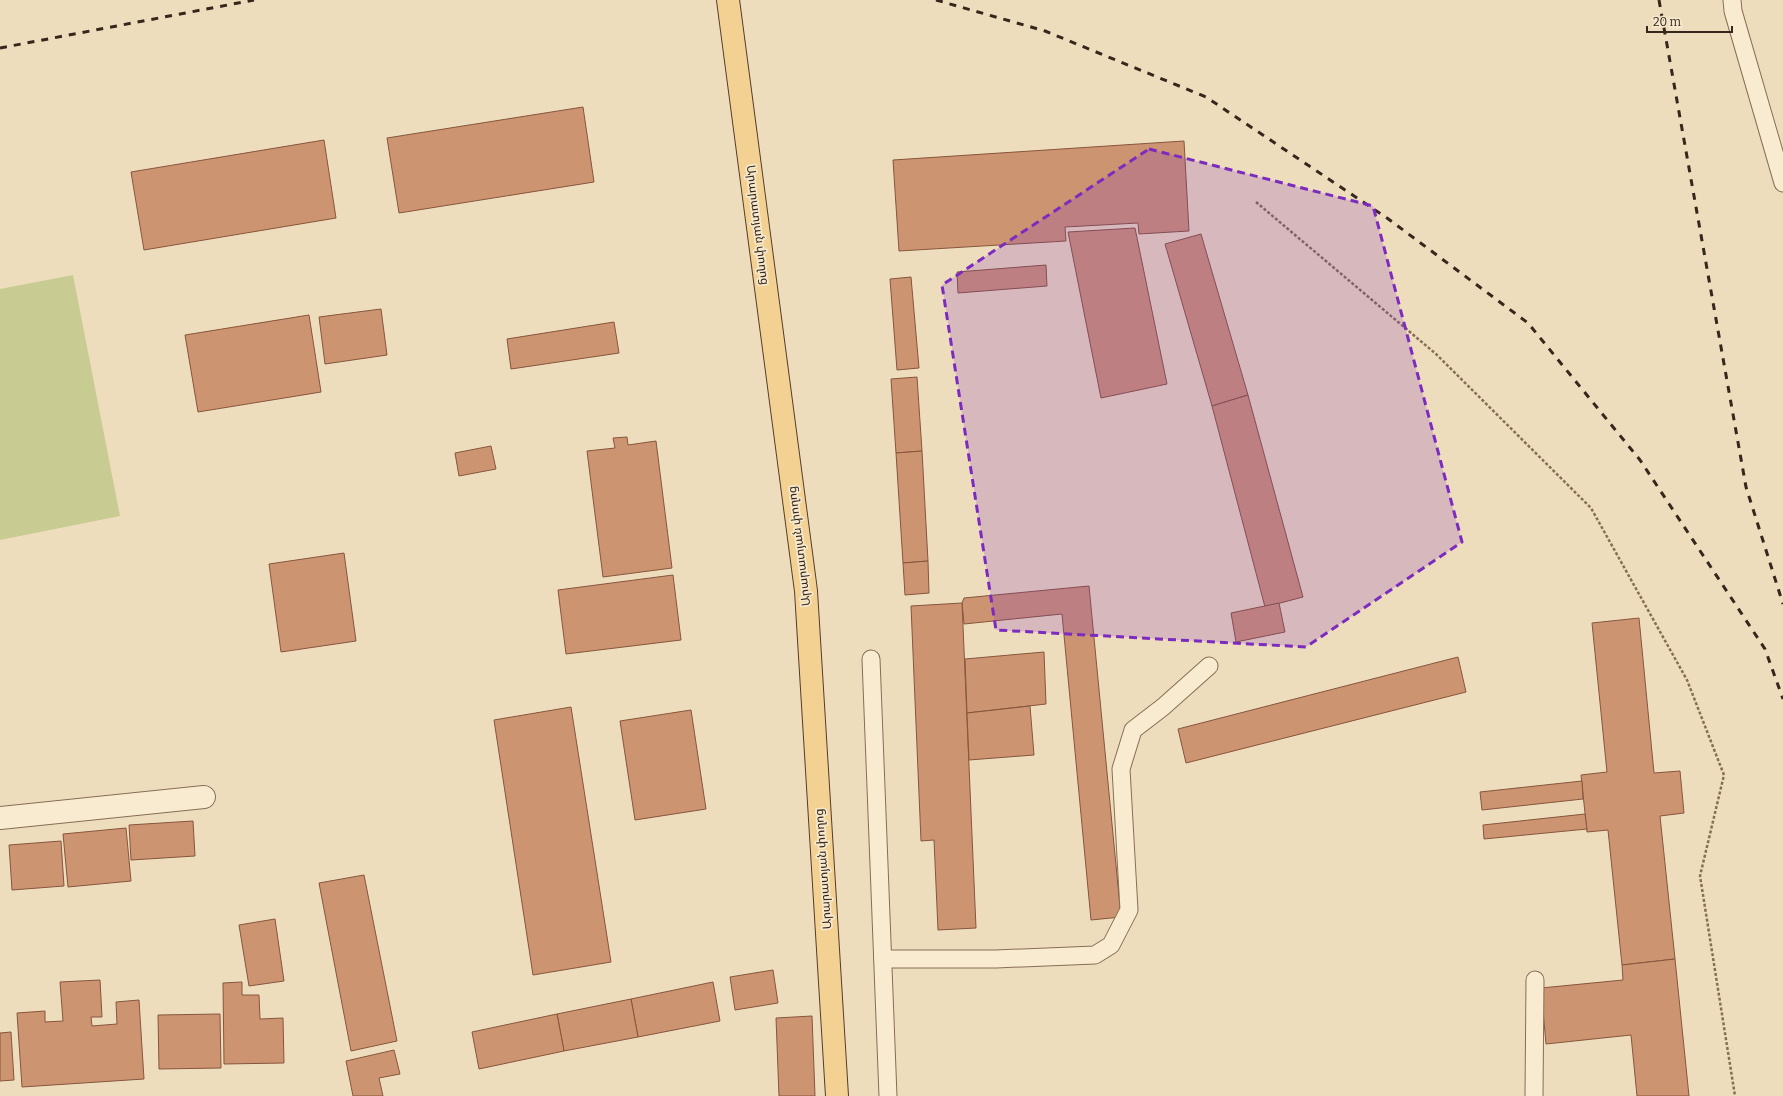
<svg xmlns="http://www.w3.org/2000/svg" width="1783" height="1096" viewBox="0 0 1783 1096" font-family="Bitter,'Noto Sans Armenian',serif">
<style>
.green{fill:#c8cc92}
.building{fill:#cd9472;stroke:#86563c}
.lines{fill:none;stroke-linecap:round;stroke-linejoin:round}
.service-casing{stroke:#866e56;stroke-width:19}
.minor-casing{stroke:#866e56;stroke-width:24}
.primary-casing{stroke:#543c2b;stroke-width:24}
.path{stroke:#866e56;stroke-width:2.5;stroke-dasharray:3 2;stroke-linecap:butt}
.service{stroke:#f9ebd0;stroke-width:17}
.minor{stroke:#f9ebd0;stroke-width:22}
.primary{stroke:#f3d193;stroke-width:22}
.rail{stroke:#35271b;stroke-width:3;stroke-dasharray:7 7;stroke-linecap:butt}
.marked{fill:#7b2cbf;fill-opacity:0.2;stroke:#7b2cbf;stroke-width:3;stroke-dasharray:8 5;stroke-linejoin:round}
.labels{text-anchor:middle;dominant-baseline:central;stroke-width:3.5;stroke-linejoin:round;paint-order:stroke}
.street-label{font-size:12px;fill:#35271b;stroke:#f6e8cd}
</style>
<rect width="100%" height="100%" fill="#eeddbd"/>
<!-- green -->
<polygon class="green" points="73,275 120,516 0,540 0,289"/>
<!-- building -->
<g class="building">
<polygon points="583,107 594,182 399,213 387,138"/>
<polygon points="324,140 336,218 144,250 131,172"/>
<polygon points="1184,141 1189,231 1139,234 1138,223 1065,227 1066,241 899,251 893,160"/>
<polygon points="1135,228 1167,384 1101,398 1068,232"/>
<polygon points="1201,234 1248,395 1212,406 1165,244"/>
<polygon points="1046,265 1047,286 958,293 957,272"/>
<polygon points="911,277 919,368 897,370 890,279"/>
<polygon points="381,309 387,355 325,364 319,317"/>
<polygon points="309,315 321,392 198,412 185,335"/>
<polygon points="614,322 619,353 511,369 507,339"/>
<polygon points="917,377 922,451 896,453 891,379"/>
<polygon points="1248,395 1303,597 1265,607 1212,406"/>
<polygon points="627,437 628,445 656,441 672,568 603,577 587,451 615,448 613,438"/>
<polygon points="491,446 496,469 459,476 455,453"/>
<polygon points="922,451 928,561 903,563 896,453"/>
<polygon points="344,553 356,641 281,652 269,564"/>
<polygon points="928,561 929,593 905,595 903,563"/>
<polygon points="673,575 681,640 566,654 558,590"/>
<polygon points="1089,586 1121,917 1091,920 1062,614 964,624 962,603 964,598"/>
<polygon points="962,603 976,928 938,930 934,840 921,841 911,606"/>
<polygon points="1279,603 1285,632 1236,642 1231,613"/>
<polygon points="1639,618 1654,773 1680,771 1684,813 1660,816 1675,959 1622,965 1608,830 1587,832 1581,775 1607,772 1592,623"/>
<polygon points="1044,652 1046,704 967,713 965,659"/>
<polygon points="1458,657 1466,692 1186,763 1178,729"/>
<polygon points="1030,706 1034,755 969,760 967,713"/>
<polygon points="571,707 611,962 533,975 494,720"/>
<polygon points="691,710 706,809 635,820 620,721"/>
<polygon points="1582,781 1583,799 1482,810 1480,792"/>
<polygon points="1585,814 1587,829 1484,839 1483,825"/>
<polygon points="193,821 195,856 131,860 129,825"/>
<polygon points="126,828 131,881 68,887 63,834"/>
<polygon points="61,841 64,886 12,890 9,845"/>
<polygon points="364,875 397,1041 351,1051 319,883"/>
<polygon points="275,919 284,981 249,986 239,925"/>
<polygon points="1675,959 1689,1096 1637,1096 1631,1035 1546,1044 1541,988 1623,980 1622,965"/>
<polygon points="773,970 778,1003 735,1010 730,977"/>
<polygon points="100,980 102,1017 91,1017 92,1026 117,1024 116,1002 139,1000 144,1079 22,1087 17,1013 45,1011 45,1022 63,1021 60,982"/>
<polygon points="242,982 242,995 259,995 260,1019 283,1018 284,1063 224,1064 223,983"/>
<polygon points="713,982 720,1021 638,1037 631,999"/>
<polygon points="631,999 638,1037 564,1051 557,1014"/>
<polygon points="220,1014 221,1068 159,1069 158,1015"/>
<polygon points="557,1014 564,1051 479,1069 472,1032"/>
<polygon points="812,1016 815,1096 779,1096 776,1018"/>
<polygon points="11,1032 14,1080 0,1081 0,1033"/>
<polygon points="394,1050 400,1074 379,1078 383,1096 353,1096 346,1061"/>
</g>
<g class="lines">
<!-- service casing -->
<g class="service-casing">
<g id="service">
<polyline points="1732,0 1733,11 1783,183"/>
<polyline points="871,659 888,1096"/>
<polyline points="883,959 996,959 1095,955 1111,945 1129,910 1121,769 1133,730 1163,707 1209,666"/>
<polyline points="1534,1096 1535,980"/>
</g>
</g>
<!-- minor casing -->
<g class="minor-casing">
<polyline id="minor" points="0,818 204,797"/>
</g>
<!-- primary casing -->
<g class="primary-casing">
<polyline id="primary" points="728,0 806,591 837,1096"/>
</g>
<!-- path -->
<polyline class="path" points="1256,202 1436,354 1591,508 1687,680 1724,775 1700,876 1735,1096"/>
<!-- service -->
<use href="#service" class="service"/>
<!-- minor -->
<use href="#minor" class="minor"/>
<!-- primary -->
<use href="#primary" class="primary"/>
<!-- rail -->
<g class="rail">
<polyline points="936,0 1045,31 1206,97 1387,218 1528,323 1640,460 1765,649 1783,699"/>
<polyline points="1659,0 1746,487 1783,604"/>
<polyline points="0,48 254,0"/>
</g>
</g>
<!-- marked area -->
<path class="marked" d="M 1149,149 L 1373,206 L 1462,542 L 1306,647 L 996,630 L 942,285 Z"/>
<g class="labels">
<!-- street labels -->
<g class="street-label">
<text transform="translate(758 225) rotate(83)">Արարատյան փողոց</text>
<text transform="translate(799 546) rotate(-97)">Արարատյան փողոց</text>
<text transform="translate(823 869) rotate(-94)">Արարատյան փողոց</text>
</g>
</g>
<!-- scale -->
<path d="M1647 26v6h85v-6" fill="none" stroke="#35271b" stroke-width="2"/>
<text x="1653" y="26" font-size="12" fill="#35271b" stroke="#f6e8cd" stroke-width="3" paint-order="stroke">20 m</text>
</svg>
